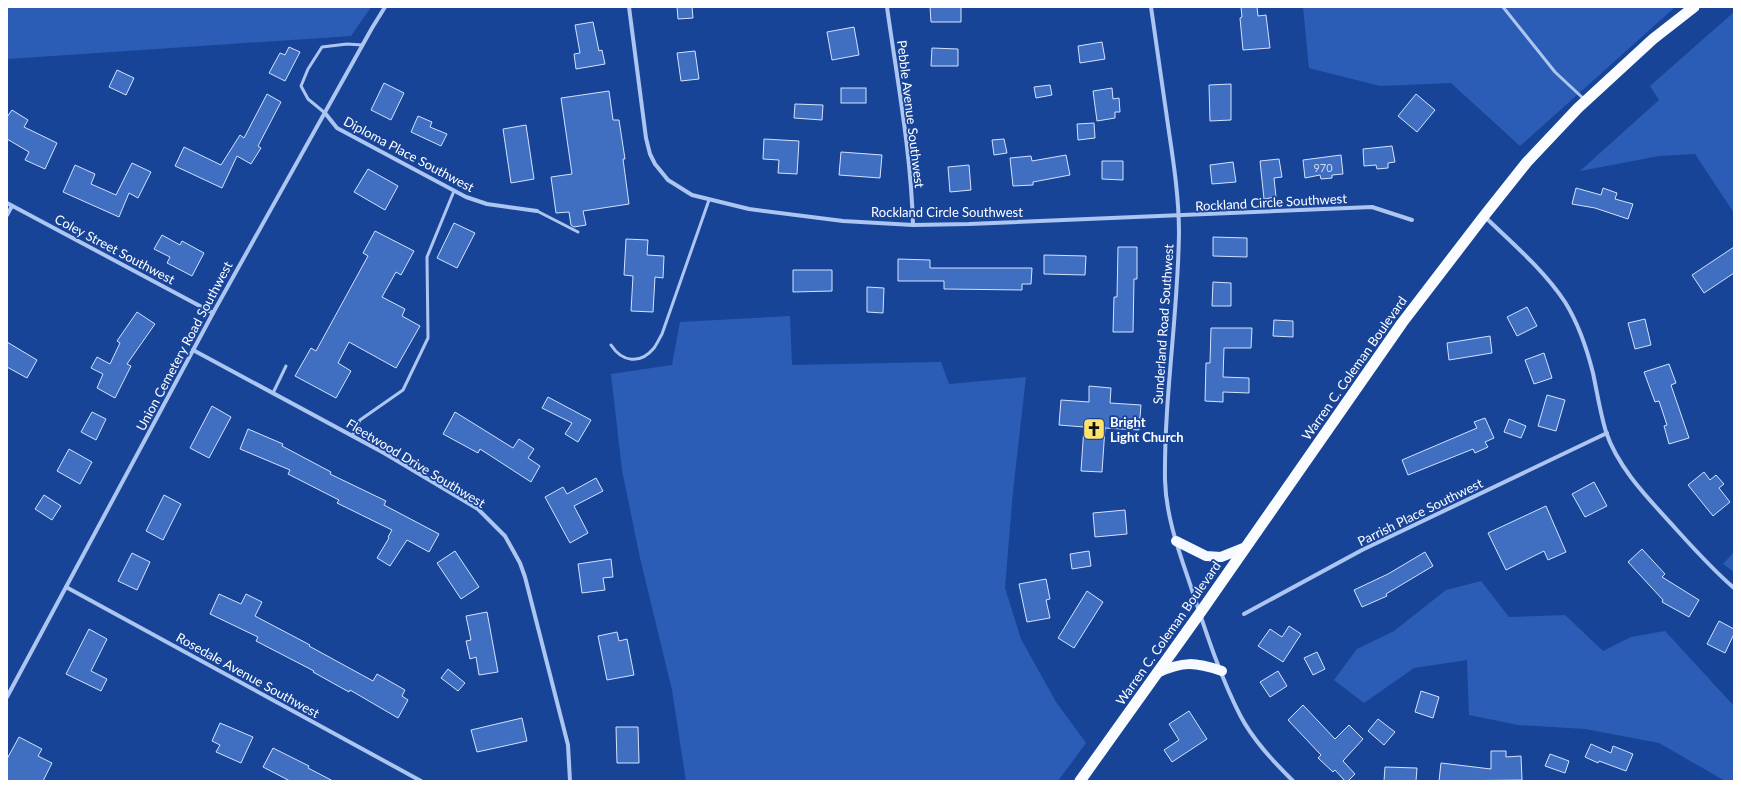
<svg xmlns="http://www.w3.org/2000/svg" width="1741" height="788" viewBox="0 0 1741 788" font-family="Lato,sans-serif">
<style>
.green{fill:#2b5db6}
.building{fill:#406ec0;stroke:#d3e2fc}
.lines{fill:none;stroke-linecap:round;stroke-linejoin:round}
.service{stroke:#acc5f1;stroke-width:3}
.minor{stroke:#acc5f1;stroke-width:4}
.primary{stroke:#f6f9ff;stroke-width:10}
.trunk{stroke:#fafcff;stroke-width:11}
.labels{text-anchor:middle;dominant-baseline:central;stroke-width:3.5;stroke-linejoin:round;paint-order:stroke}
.number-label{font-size:11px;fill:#cfdbef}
.street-label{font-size:13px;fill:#fff;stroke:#184498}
.poi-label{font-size:13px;font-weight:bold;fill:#fff;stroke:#184498;text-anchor:start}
</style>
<rect width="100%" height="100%" fill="#184498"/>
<!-- green -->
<g class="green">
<polygon points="7,7 371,7 351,36 7,59"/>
<polygon points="1303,7 1675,7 1520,146 1451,83 1380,86 1309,68"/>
<polygon points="1734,12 1734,213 1695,154 1659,156 1580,171 1659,100 1650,86"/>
<polygon points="790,316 792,365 941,362 949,384 1026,377 1013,491 1005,588 1021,639 1056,702 1086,743 1058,781 686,781 672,690 640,558 622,470 611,374 672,365 680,322"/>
<polygon points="1734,552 1734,572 1723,564"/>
<polygon points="1481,581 1509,617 1565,615 1603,651 1631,637 1665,631 1734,706 1734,781 1725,781 1659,743 1585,729 1518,725 1469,715 1467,660 1414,668 1364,703 1334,680 1357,649 1394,631 1446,590"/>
</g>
<!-- building -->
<g class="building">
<polygon points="677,7 692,7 693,18 678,19"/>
<polygon points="930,7 961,7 961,22 931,22"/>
<polygon points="1241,7 1257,7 1258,16 1266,15 1270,48 1243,50 1240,18 1242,17"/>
<polygon points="593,22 599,51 602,50 605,64 576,69 574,54 580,53 575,25"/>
<polygon points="854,27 859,55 832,60 827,32"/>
<polygon points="1102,42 1105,59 1080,63 1078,46"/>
<polygon points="289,47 300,52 285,81 269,73 280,53 285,55"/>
<polygon points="932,48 958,49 958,66 931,66"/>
<polygon points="695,51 699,79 681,81 677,53"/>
<polygon points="117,70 134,78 126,95 109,87"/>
<polygon points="384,83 404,93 391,120 371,110"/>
<polygon points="1231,84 1231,120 1210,121 1209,85"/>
<polygon points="1050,85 1052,95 1036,98 1034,87"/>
<rect x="841" y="88" width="25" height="15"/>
<polygon points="1112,88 1113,99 1119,98 1120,112 1115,112 1115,118 1097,121 1093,91"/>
<polygon points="609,91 613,120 619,120 625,159 623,159 629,204 583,211 586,225 574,227 571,225 569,212 556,213 551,177 572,174 561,98"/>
<polygon points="267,94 281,102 258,146 261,148 251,164 237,156 222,188 175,166 184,147 221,165 240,135 244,138"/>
<polygon points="1416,94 1435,110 1417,132 1398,116"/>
<polygon points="795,104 823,105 822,120 794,118"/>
<polygon points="12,110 28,120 24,127 57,143 45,169 25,160 29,152 7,139 7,117"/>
<polygon points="418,116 432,122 430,127 447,134 441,146 411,132"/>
<polygon points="1094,123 1095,138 1078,140 1077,124"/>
<polygon points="526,125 534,179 511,183 503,129"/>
<polygon points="764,139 799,141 797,174 778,173 779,160 763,159"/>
<polygon points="1004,139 1007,153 994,155 992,140"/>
<polygon points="1392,146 1395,162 1388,163 1388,168 1377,169 1376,165 1364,166 1363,149"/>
<polygon points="841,152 882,155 880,178 839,175"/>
<polygon points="1066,155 1070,175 1033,182 1033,185 1013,186 1010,158 1031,156 1032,161"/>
<polygon points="1341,155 1343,174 1332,175 1332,178 1321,179 1320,175 1305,178 1303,160"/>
<polygon points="1279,159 1282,177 1274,178 1276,197 1264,199 1260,161"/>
<polygon points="1102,161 1123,161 1123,180 1102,179"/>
<polygon points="1233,162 1236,182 1212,184 1210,165"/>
<polygon points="132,163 151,172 138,198 129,193 119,217 63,192 75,165 95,174 91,184 116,195"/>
<polygon points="969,165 971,190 950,192 948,167"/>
<polygon points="368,169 398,186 385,210 354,192"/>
<polygon points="1576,188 1601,195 1603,188 1617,193 1615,199 1633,204 1628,219 1595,208 1572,204"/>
<polygon points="454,223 475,233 457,268 437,258"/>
<polygon points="375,231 414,251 401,275 396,272 382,297 405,309 402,316 420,326 396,368 349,342 338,363 351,371 336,398 295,376 311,348 316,351 368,256 363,253"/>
<polygon points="162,235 180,245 182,241 204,253 192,276 167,263 170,257 154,249"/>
<polygon points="1213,237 1247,238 1247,257 1213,256"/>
<polygon points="626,239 648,240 647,255 664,256 663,278 655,277 653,312 631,311 633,276 624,275"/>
<polygon points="1118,247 1137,247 1137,279 1134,279 1133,332 1113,332 1114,297 1117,297"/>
<polygon points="1734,247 1734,273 1704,293 1692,275"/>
<polygon points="1044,255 1086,256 1085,275 1044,274"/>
<polygon points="898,259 930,260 930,268 1032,268 1031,284 1022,284 1022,290 944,289 944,281 898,281"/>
<polygon points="793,270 832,270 832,291 793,292"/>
<polygon points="1213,282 1231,283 1231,306 1212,306"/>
<polygon points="867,287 884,288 883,313 867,312"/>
<polygon points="1527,307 1537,326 1517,336 1507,317"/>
<polygon points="137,312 155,324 127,364 131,366 115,398 97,388 103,374 91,368 97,357 110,364 120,343 117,341"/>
<polygon points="1645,319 1651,345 1635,349 1628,323"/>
<polygon points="1274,320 1293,321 1293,337 1273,336"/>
<polygon points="1211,328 1252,328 1251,348 1224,348 1223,377 1249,378 1249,393 1223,392 1223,402 1205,401 1206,363 1210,363"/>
<polygon points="1490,336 1492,353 1449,360 1447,343"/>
<polygon points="7,342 37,360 27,378 7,367"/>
<polygon points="1544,353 1552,378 1534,384 1525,360"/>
<polygon points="1669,364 1676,383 1671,385 1689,438 1669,444 1664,426 1667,425 1659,401 1655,402 1644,372"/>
<polygon points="1089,386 1111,388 1110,403 1141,405 1139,430 1105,428 1102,472 1081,471 1084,427 1059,425 1061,400 1089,402"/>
<polygon points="1547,395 1565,400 1556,431 1538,426"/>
<polygon points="548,397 591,420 578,442 565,434 572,423 542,408"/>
<polygon points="212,406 231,417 209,458 190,448"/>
<polygon points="92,412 106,419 96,440 81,432"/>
<polygon points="455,412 513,448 519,439 534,449 528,458 540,466 531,482 480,449 478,453 443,434"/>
<polygon points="1485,418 1494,438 1485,442 1488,447 1475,453 1473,449 1408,475 1402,460 1477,428 1474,422"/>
<polygon points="1509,419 1526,426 1521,438 1504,432"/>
<polygon points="248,429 283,444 282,446 331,472 330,474 386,501 384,505 439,534 429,552 407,540 390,566 377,558 389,538 388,537 392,530 337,503 339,500 288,474 290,470 240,449"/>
<polygon points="69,449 92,462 80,484 57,471"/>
<polygon points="1704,472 1710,480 1716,475 1724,484 1719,488 1730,502 1713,516 1688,485"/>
<polygon points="596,478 603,491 574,506 588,533 570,543 545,497 563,487 567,494"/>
<polygon points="1594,482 1607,506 1585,517 1572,494"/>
<polygon points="44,495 61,506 52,520 35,509"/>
<polygon points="164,495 181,504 163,540 146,531"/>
<polygon points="1546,506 1566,552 1548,560 1544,551 1506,570 1488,533"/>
<polygon points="1125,510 1127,534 1095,537 1093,513"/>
<polygon points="1642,549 1665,574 1662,577 1699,600 1689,617 1662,602 1663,600 1628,562"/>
<polygon points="455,551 479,587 461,599 437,563"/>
<polygon points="1089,551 1091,566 1072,569 1070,554"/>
<polygon points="1425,552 1433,566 1386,594 1387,596 1362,607 1354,590 1388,574"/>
<polygon points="132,553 150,562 137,590 118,581"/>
<polygon points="611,559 613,577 603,578 605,590 582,593 578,564"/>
<polygon points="1046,579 1050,599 1046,600 1050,618 1027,622 1019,584"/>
<polygon points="1087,591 1103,602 1074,648 1058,638"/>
<polygon points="219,594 241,604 246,594 262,602 255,616 310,645 309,646 373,681 377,674 405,690 402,696 408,700 398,718 350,690 349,692 313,672 314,671 256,641 258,637 210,614"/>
<polygon points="487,612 498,672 479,675 476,657 470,659 466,641 471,640 466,616"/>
<polygon points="1719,621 1734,629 1734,634 1725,653 1707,644"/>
<polygon points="1289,626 1301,634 1283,662 1258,646 1270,629 1282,637"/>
<polygon points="89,629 107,639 91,671 107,679 101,691 66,674"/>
<polygon points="617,632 619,641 627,639 634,675 607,680 598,636"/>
<polygon points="1317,652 1325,669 1313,675 1304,658"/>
<polygon points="448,669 465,683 458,691 441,678"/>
<polygon points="1278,671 1287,686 1270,697 1260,682"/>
<polygon points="1421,691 1439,697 1433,718 1415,712"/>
<polygon points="1303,705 1335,739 1349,725 1363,739 1343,761 1355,774 1348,781 1345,781 1335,770 1333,772 1318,758 1321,755 1288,720"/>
<polygon points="1189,711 1207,739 1172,762 1164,750 1179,740 1169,724"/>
<polygon points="522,718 527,741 477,752 471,730"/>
<polygon points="1378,719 1395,732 1384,745 1368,731"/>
<polygon points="220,723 253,737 241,763 216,752 220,745 212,741"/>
<polygon points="616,727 638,727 639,763 617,763"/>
<polygon points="19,737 42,749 38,756 52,763 43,781 7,781 7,759"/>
<polygon points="1591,744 1611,753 1613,746 1633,754 1626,771 1599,761 1598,763 1585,757"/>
<polygon points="273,748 309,766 308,768 333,781 290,781 263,767"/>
<polygon points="1491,751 1506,751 1506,757 1521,756 1522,780 1439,781 1441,763 1491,769"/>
<polygon points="1550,754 1569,761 1565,773 1545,766"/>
<polygon points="1385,767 1417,768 1416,781 1384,781"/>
</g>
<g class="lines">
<!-- service -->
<g class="service">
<polyline points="1503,7 1555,72 1585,100"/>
<polyline points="325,113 308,99 301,86 308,69 322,47 347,44 362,45"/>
<polyline points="537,211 578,232"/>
<path d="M 611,345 C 622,362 640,365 654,348 C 657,344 659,339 662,334 L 709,200"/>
<polyline points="273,393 286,366"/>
<polyline points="352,436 360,420 403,390 428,338 427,257 454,191"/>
</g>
<!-- minor -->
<g class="minor">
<polyline points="629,7 646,138 650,154 655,164 668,180 692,195 749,209 843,221 913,225 969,224 1372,207 1412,220"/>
<path d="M 887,7 C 897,79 911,152 913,225"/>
<path d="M 1151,7 C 1157,49 1163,90 1169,132 C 1174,165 1179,199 1179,233 C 1178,315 1164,397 1165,480 C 1166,518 1180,554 1192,590 C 1206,632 1220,676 1240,715 C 1253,740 1273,761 1293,781"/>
<polyline points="325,113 337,128 466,197 487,204 537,211"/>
<polyline points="7,203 213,313"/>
<polyline points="7,215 12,206"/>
<path d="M 1484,216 C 1512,243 1543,269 1565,302 C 1578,323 1587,349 1593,373 C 1597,392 1600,412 1606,432 C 1619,470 1650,500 1676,529 C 1695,550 1713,570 1734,588"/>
<polyline points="193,350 384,453 478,509 505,536 520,563 525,577 568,745 570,781"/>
<polyline points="66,587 421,781"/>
<polyline points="1244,614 1362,550 1607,433"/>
<polyline points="7,697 213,313 372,28 385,7"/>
</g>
<!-- primary -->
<g class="primary">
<polyline points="1176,541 1206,556 1221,557 1246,547"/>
<path d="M 1157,673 C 1183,661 1195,662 1222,671"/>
</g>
<!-- trunk -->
<polyline class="trunk" points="1080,781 1200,613 1402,323 1484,216 1527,162 1578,108 1653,39 1694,7"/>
</g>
<!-- icons -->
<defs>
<g id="church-square" transform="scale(1.15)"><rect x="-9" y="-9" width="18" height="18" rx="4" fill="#ffe26c" stroke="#184498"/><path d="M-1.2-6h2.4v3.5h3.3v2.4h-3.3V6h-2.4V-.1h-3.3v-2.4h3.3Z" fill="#111"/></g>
</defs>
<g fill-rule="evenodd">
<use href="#church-square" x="1094" y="429"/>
</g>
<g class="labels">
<!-- number labels -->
<g class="number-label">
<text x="1323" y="167">970</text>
</g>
<!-- street labels -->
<g class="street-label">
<text transform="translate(911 114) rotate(83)">Pebble Avenue Southwest</text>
<text transform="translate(409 154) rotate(28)">Diploma Place Southwest</text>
<text transform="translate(1271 202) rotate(-3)">Rockland Circle Southwest</text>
<text x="947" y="212">Rockland Circle Southwest</text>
<text transform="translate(115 249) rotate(28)">Coley Street Southwest</text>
<text transform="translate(1163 324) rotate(-86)">Sunderland Road Southwest</text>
<text transform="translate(184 346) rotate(-62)">Union Cemetery Road Southwest</text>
<text transform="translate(1354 368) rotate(-55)">Warren C. Coleman Boulevard</text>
<text transform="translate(416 463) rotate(31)">Fleetwood Drive Southwest</text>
<text transform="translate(1420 512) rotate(-26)">Parrish Place Southwest</text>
<text transform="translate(1168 633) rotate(-55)">Warren C. Coleman Boulevard</text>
<text transform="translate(248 675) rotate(29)">Rosedale Avenue Southwest</text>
</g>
<!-- poi labels -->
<g class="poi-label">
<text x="1110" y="422">Bright<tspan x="1110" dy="15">Light Church</tspan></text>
</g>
</g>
<!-- border -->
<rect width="1741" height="788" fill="none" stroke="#ffffff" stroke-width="16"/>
</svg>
